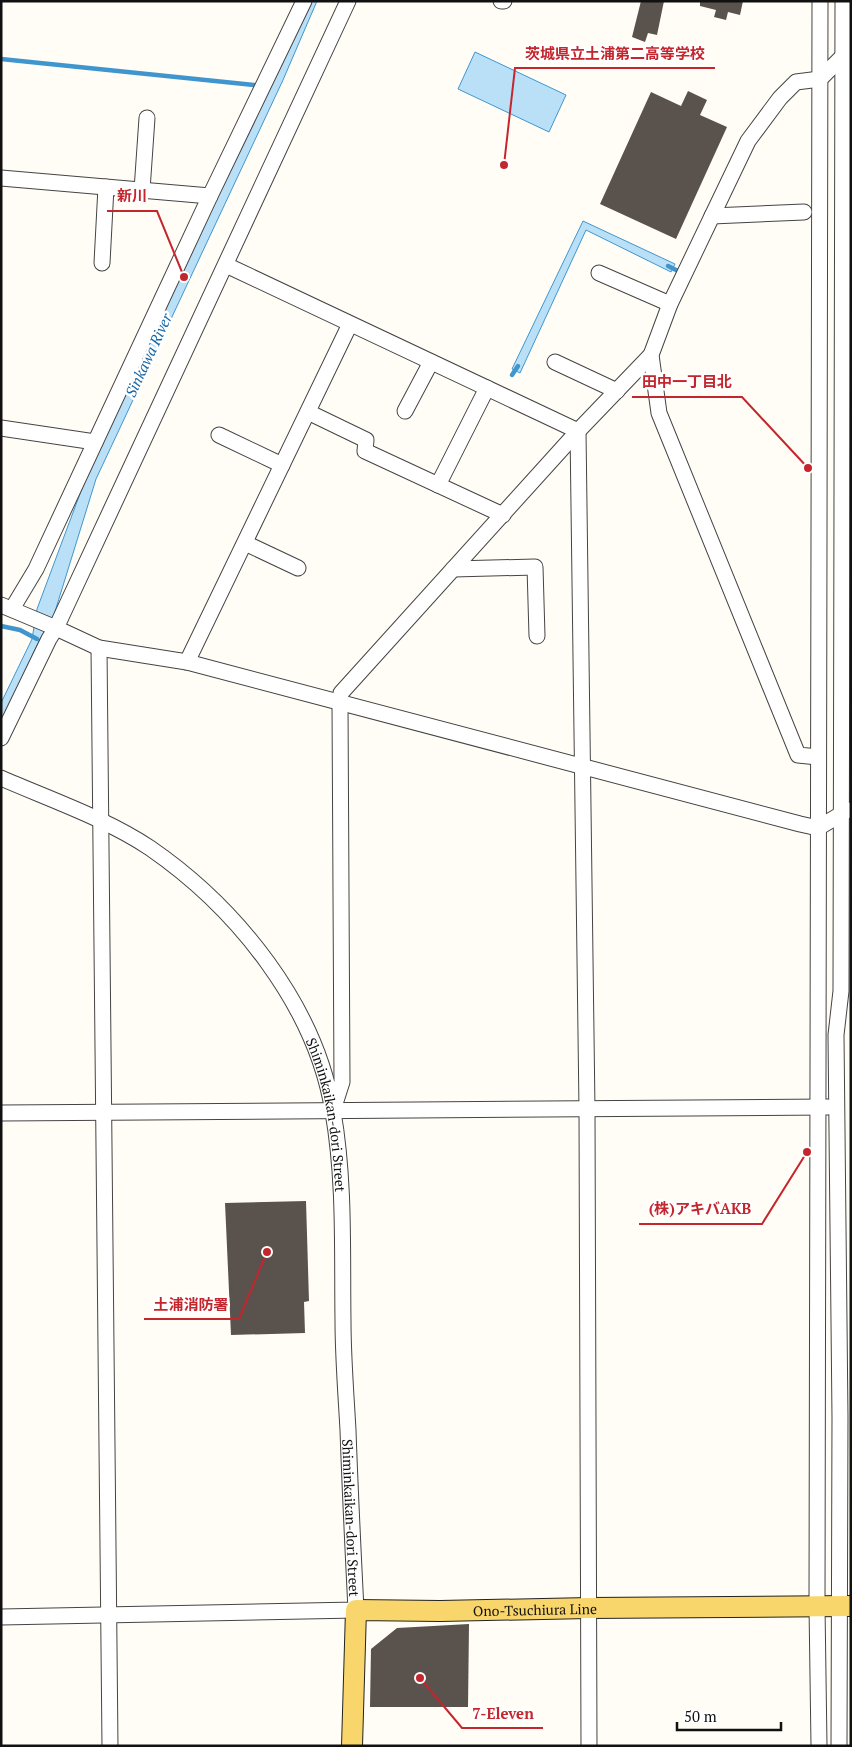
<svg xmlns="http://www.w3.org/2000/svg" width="852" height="1747" viewBox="0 0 852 1747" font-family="'PT Serif','Noto Sans JP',serif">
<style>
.water{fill:#b9e0f7;stroke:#3f96cf}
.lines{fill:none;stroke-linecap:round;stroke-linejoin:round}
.stream{stroke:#3f96cf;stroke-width:4.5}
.building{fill:#5a524d}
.minor-casing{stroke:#444;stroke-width:17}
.major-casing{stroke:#222;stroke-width:22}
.minor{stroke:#fff;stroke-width:15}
.major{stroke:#f9d66b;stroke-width:20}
.labels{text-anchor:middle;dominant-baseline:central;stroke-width:5;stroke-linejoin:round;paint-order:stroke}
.street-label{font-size:14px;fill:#111;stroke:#fff}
.water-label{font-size:15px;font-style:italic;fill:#1768a6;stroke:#fff}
.leader{fill:none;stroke:#c4262e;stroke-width:2}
.callout-dot{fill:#c4262e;stroke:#fff;stroke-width:2}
.callout-label{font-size:15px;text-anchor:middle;font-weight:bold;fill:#c4262e;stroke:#fff;stroke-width:5;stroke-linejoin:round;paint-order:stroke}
</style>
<rect width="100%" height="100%" fill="#fffdf5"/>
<!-- water -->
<g class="water">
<polygon points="306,1 317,1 283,80 96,479 53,618 40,639 1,722 1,703 32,639 37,609 87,475"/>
<polygon points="475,52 566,95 549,132 458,89"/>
<polygon points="583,221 675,264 671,272 586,230 520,373 512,369"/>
</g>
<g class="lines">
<!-- stream -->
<g class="stream">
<polyline points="1,59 254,85"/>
<polyline points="668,266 678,271"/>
<polyline points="512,375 518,366"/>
<polyline points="1,626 20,630 37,639"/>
</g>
</g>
<!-- building -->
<g class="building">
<polygon points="641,1 664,1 657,35 648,33 645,42 632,37"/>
<polygon points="700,1 743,1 740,15 728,12 726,20 714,17 716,10 700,6"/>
<polygon points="688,91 707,100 700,115 727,127 676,239 600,204 651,92 681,106"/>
<polygon points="306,1201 309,1301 304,1302 305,1333 231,1335 225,1203"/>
<polygon points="469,1624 468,1707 370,1707 371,1649 397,1628"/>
</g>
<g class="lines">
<!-- minor casing -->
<g class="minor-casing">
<g id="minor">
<polyline points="501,1 504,1"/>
<polyline points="1,178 210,196"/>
<polyline points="142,190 147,118"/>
<polyline points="712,216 804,212"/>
<polyline points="102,263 106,187"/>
<polyline points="226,265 578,431 587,1109 589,1746"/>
<polyline points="599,273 670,304"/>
<polyline points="555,362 617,391"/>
<polyline points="405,411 431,362"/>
<polyline points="308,412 366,440 365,451 503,515"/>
<polyline points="1,428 95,442"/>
<polyline points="219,435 282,465"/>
<polyline points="438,485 487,388"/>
<polyline points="245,543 298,568"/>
<polyline points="453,569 535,567 537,636"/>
<polyline points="1,605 56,628 99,648 187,662 800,824 818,828 848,810"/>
<polyline points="12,609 36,569 210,196 304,1"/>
<polyline points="99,648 110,1746"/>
<polyline points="187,662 350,324"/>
<polyline points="1,738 49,639 56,628 348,1"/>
<polyline points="818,757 798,755 659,413 651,355 670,304 748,141 780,98 796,82 820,79 844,55 849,53"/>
<path id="s1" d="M 1,778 C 49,799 107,819 150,848 C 237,908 316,1006 333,1112 C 345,1181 342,1251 343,1321 C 343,1357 346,1394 348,1430 C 350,1490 353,1550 356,1610 L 1,1617"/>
<polyline points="333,1110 342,1082 340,703 341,693 578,431 651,355"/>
<polyline points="1,1113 828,1107"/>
<polyline points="819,1746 817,1606 820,1"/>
<polyline points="839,1746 840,1417 836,1035 841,991 843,1"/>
</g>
</g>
<!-- major casing -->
<g class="major-casing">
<g id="major">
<path id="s2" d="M 352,1746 L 356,1610 L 440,1611 L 589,1608 L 851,1606"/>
</g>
</g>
<!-- minor -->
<use href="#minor" class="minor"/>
<!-- major -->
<use href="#major" class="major"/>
</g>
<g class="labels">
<!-- street labels -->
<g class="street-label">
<text stroke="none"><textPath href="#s1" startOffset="496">Shiminkaikan-dori Street</textPath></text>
<text stroke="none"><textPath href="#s1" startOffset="901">Shiminkaikan-dori Street</textPath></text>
<text stroke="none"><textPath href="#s2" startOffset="315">Ono-Tsuchiura Line</textPath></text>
</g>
<!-- water labels -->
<g class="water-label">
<text transform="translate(148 355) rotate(-65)">Sinkawa River</text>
</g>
</g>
<!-- callouts -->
<path class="leader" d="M504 165L515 68H715M184 277L157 211H107M808 468L742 397H632M807 1152L762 1224H639M267 1252L239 1319H144M420 1678L462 1728H543"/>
<g class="callout-dot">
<circle cx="504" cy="165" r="5"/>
<circle cx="184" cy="277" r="5"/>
<circle cx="808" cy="468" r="5"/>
<circle cx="807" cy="1152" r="5"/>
<circle cx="267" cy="1252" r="5"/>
<circle cx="420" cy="1678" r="5"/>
</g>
<g class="callout-label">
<text x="615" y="59">茨城県立土浦第二高等学校</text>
<text x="132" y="201">新川</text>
<text x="687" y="387">田中一丁目北</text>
<text x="700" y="1214">(株)アキバAKB</text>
<text x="191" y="1310">土浦消防署</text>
<text x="503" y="1719">7-Eleven</text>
</g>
<!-- border -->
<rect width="852" height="1747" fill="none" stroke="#111111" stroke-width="5"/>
<!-- scale -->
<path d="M677 1722v8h104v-8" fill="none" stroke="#111111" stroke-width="2.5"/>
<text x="684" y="1722" font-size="15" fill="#111111" stroke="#ffffff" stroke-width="4" paint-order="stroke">50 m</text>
</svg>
